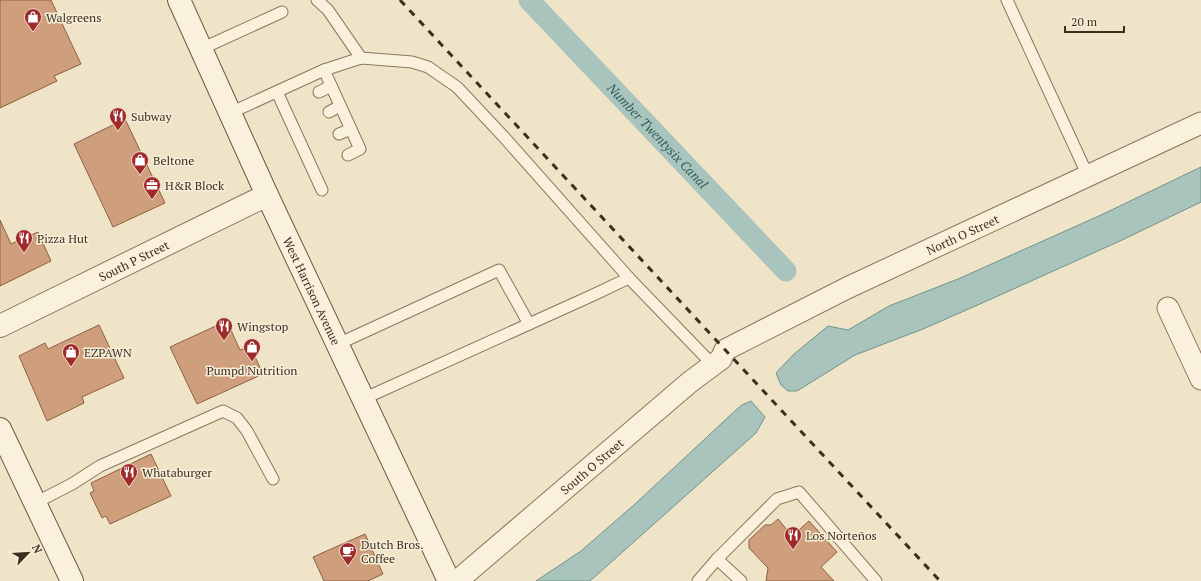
<svg xmlns="http://www.w3.org/2000/svg" width="1201" height="581" viewBox="0 0 1201 581" font-family="'PT Serif',serif">
<style>
.water{fill:#a9c4bc;stroke:#6f938a}
.lines{fill:none;stroke-linecap:round;stroke-linejoin:round}
.canal{stroke:#a9c4bc;stroke-width:21}
.building{fill:#cf9f7d;stroke:#8d5f41}
.service-casing{stroke:#8d765c;stroke-width:13}
.minor-casing{stroke:#8d765c;stroke-width:23}
.tertiary-casing{stroke:#8d765c;stroke-width:24}
.secondary-casing{stroke:#6f573f;stroke-width:24}
.service{stroke:#faf1dc;stroke-width:11}
.minor{stroke:#faf1dc;stroke-width:21}
.tertiary{stroke:#faf1dc;stroke-width:22}
.secondary{stroke:#faf1dc;stroke-width:22}
.rail{stroke:#3d2e20;stroke-width:3;stroke-dasharray:7 7;stroke-linecap:butt}
.labels{text-anchor:middle;dominant-baseline:central;stroke-width:3;stroke-linejoin:round;paint-order:stroke}
.poi-label{font-size:12px;fill:#3d2e20;stroke:#f7eed8;text-anchor:start}
.street-label{font-size:12px;fill:#3d2e20;stroke:#f7eed8}
.water-label{font-size:13px;font-style:italic;fill:#2f5d5a;stroke:#f7eed8}
</style>
<rect width="100%" height="100%" fill="#f0e4c8"/>
<!-- water -->
<g class="water">
<polygon points="1201,167 1201,202 1120,241 989,300 923,329 855,355 797,391 788,391 781,385 776,373 793,355 828,326 848,330 889,306 958,279 1101,215"/>
<polygon points="751,401 765,417 756,433 590,581 536,581 581,551 635,504 736,410 742,405"/>
</g>
<g class="lines">
<!-- canal -->
<path class="canal" id="s1" d="M 529,0 L 786,271"/>
</g>
<!-- building -->
<g class="building">
<polygon points="0,0 51,0 81,64 54,76 57,81 0,108"/>
<polygon points="125,119 165,203 113,227 74,144"/>
<polygon points="0,220 11,244 38,232 51,261 0,286"/>
<polygon points="220,324 223,331 230,328 240,350 250,346 263,374 197,404 170,347"/>
<polygon points="99,325 124,378 82,397 84,403 47,421 19,356 45,343 48,349"/>
<polygon points="151,454 171,496 110,524 106,516 102,518 90,493 94,491 91,483"/>
<polygon points="778,519 792,536 809,521 837,552 821,567 834,581 766,581 768,568 749,548 749,540 765,525 771,525"/>
<polygon points="365,534 383,574 368,581 324,581 313,557"/>
</g>
<g class="lines">
<!-- service casing -->
<g class="service-casing">
<g id="service">
<polyline points="317,0 328,10 361,58"/>
<polyline points="1007,0 1088,176"/>
<polyline points="201,49 282,12"/>
<polyline points="324,70 360,149 348,155"/>
<polyline points="277,92 322,190"/>
<polyline points="319,92 331,86"/>
<polyline points="329,112 340,106"/>
<polyline points="230,113 324,70 361,58 412,62 428,67 457,87 503,136 629,278"/>
<polyline points="339,134 351,129"/>
<polyline points="338,344 499,270 529,324"/>
<polyline points="363,399 591,296 629,278 713,365"/>
<polyline points="35,503 72,484 100,466 223,411 237,418 247,431 273,479"/>
<polyline points="717,559 741,581"/>
<polyline points="698,581 717,559 777,499 799,492 876,581"/>
</g>
</g>
<!-- minor casing -->
<g class="minor-casing">
<g id="minor">
<polyline points="1168,308 1201,379"/>
<path id="s2" d="M 457,581 L 690,382 L 721,359 L 725,350 L 847,288 L 1201,123"/>
</g>
</g>
<!-- tertiary casing -->
<g class="tertiary-casing">
<g id="tertiary">
<path id="s3" d="M 0,326 L 267,195"/>
</g>
</g>
<!-- secondary casing -->
<g class="secondary-casing">
<g id="secondary">
<path id="s4" d="M 179,0 L 267,195 L 449,581"/>
<polyline points="0,429 72,581"/>
</g>
</g>
<!-- service -->
<use href="#service" class="service"/>
<!-- minor -->
<use href="#minor" class="minor"/>
<!-- tertiary -->
<use href="#tertiary" class="tertiary"/>
<!-- secondary -->
<use href="#secondary" class="secondary"/>
<!-- rail -->
<polyline class="rail" points="400,0 940,581"/>
</g>
<!-- icons -->
<defs>
<g id="shop-pin" transform="scale(0.9)"><path d="M0 17L-7.5 6A9.5 9.5 0 1 1 7.5 6Z" fill="#9e2a2b" stroke="#f7eed8"/><path d="M-5-2.5h2.3a2.7 3.5 0 0 1 5.4 0H5L5.5 6h-11ZM-1.5-2.5h3a1.5 2.3 0 0 0-3 0Z" fill="#fff"/></g>
<g id="restaurant-pin" transform="scale(0.9)"><path d="M0 17L-7.5 6A9.5 9.5 0 1 1 7.5 6Z" fill="#9e2a2b" stroke="#f7eed8"/><path d="M-5-6h1v4h1v-4h1v4h1v-4h1v5L-1.5 .5V6h-2V.5L-5-1ZM5-6V6H3V1.5H1.5Q1.5-4 5-6Z" fill="#fff"/></g>
<g id="office-pin" transform="scale(0.9)"><path d="M0 17L-7.5 6A9.5 9.5 0 1 1 7.5 6Z" fill="#9e2a2b" stroke="#f7eed8"/><path d="M-6-3h4V-5.5h4V-3h4V5H-6ZM-1-4.5V-3h2v-1.5ZM-6 0V1H6V0Z" fill="#fff"/></g>
<g id="cafe-pin" transform="scale(0.9)"><path d="M0 17L-7.5 6A9.5 9.5 0 1 1 7.5 6Z" fill="#9e2a2b" stroke="#f7eed8"/><path d="M-5.5-4.5H6V0H3Q3 3.5 0 3.5H-2.5Q-5.5 3.5-5.5 0ZM3-3.2v2h1.7v-2ZM-6 4.5H4V6H-6Z" fill="#fff"/></g>
</defs>
<g fill-rule="evenodd">
<use href="#shop-pin" x="33" y="17"/>
<use href="#restaurant-pin" x="118" y="116"/>
<use href="#shop-pin" x="140" y="160"/>
<use href="#office-pin" x="152" y="185"/>
<use href="#restaurant-pin" x="24" y="238"/>
<use href="#restaurant-pin" x="224" y="326"/>
<use href="#shop-pin" x="252" y="347"/>
<use href="#shop-pin" x="71" y="352"/>
<use href="#restaurant-pin" x="129" y="472"/>
<use href="#restaurant-pin" x="793" y="535"/>
<use href="#cafe-pin" x="348" y="551"/>
</g>
<g class="labels">
<!-- poi labels -->
<g class="poi-label">
<text x="46" y="17">Walgreens</text>
<text x="131" y="116">Subway</text>
<text x="153" y="160">Beltone</text>
<text x="165" y="185">H&amp;R Block</text>
<text x="37" y="238">Pizza Hut</text>
<text x="237" y="326">Wingstop</text>
<text x="84" y="352">EZPAWN</text>
<text x="252" y="370" text-anchor="middle">Pumpd Nutrition</text>
<text x="142" y="472">Whataburger</text>
<text x="806" y="535">Los Norteños</text>
<text x="361" y="544">Dutch Bros.<tspan x="361" dy="14">Coffee</tspan></text>
</g>
<!-- street labels -->
<g class="street-label">
<text stroke="none"><textPath href="#s2" startOffset="619">North O Street</textPath></text>
<text stroke="none"><textPath href="#s3" startOffset="149">South P Street</textPath></text>
<text stroke="none"><textPath href="#s4" startOffset="320">West Harrison Avenue</textPath></text>
<text stroke="none"><textPath href="#s2" startOffset="177">South O Street</textPath></text>
</g>
<!-- water labels -->
<g class="water-label">
<text stroke="none"><textPath href="#s1" startOffset="187">Number Twentysix Canal</textPath></text>
</g>
</g>
<!-- north arrow -->
<g transform="translate(28 553) rotate(65)" stroke="#f7eed8" stroke-width="3" paint-order="stroke">
<path d="M0-3L7 15L0 10L-7 15Z" fill="#3d2e20"/>
<text y="-6" font-size="11" font-weight="bold" text-anchor="middle" fill="#3d2e20">N</text>
</g>
<!-- scale -->
<path d="M1065 26v6h59v-6" fill="none" stroke="#3d2e20" stroke-width="2"/>
<text x="1071" y="26" font-size="12" fill="#3d2e20" stroke="#f7eed8" stroke-width="3" paint-order="stroke">20 m</text>
</svg>
